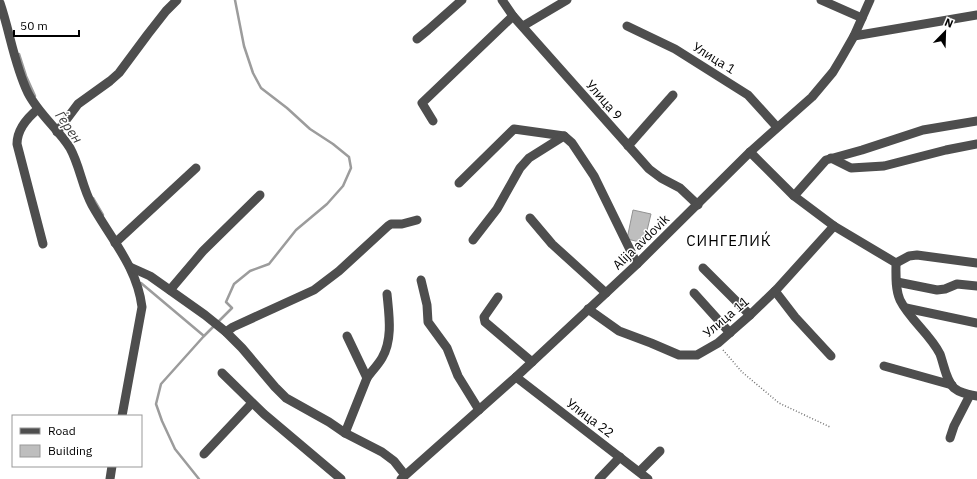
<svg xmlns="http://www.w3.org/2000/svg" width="977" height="479" viewBox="0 0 977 479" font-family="'IBM Plex Sans',sans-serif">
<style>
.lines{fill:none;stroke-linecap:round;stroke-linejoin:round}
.stream{stroke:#9c9c9c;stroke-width:2.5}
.building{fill:#bebebe;stroke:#929292}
.path{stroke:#707070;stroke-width:1.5;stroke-dasharray:1 2;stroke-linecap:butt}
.minor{stroke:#4e4e4e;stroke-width:9}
.labels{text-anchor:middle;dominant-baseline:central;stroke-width:3;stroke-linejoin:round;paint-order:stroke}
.street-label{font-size:13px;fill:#000;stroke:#fff}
.water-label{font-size:14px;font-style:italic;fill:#3d3d3d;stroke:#fff}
.quarter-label{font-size:15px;letter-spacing:1px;fill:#000;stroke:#fff}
</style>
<rect width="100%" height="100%" fill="#fff"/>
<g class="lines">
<!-- stream -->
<g class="stream">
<polyline points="19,54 26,76 35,96"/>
<polyline points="93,198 103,215"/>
<polyline points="141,283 204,336"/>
<polyline points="199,479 175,449 162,421 156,404 161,384 204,336 232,308 226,302 234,284 250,271 269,264 296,230 327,204 343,186 351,168 349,157 333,144 310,129 287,108 261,88 253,73 244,46 235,0"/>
</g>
</g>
<!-- building -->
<polygon class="building" points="633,210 651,214 644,243 627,239"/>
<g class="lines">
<!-- path -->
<polyline class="path" points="723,350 742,372 779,403 830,427"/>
<!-- minor -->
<g class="minor">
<polyline points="502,0 513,16 649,169 661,178 680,188 698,205"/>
<polyline points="821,0 862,18"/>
<path d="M 0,3 C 10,32 14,64 28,93 C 38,113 58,129 70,148 C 80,166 82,187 92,205 C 111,239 137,267 142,307 L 122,416"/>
<polyline points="523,26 567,0"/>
<polyline points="627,26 675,49 748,95 777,127"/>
<polyline points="854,36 977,15"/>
<polyline points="417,39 428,30 462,0"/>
<path d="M 38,109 C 27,118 17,129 17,144 L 43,244"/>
<polyline points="433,121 422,103 513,16"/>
<polyline points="57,132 78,104 110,81 119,73 148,34 166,11 177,0"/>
<polyline points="628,146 673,95"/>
<path d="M 750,152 L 794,196 L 834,226 L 896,263 C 896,274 895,289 900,300 C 910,320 930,334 940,354 C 944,365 946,380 954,388 C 960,393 970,395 977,396"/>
<polyline points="831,158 851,168 884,166 946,150 977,144"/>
<polyline points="459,183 514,129 564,136 572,143 594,176 637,264"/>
<polyline points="794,196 826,160 862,150 923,130 977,121"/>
<polyline points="530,218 552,244 606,293"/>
<polyline points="473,240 497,209 520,168 529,158 564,136"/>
<polyline points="115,243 196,168"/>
<polyline points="896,263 909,256 917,255 977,263"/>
<polyline points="130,267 150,276 205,315 226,332 242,348 275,387 286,398 329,422 345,433 382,452 394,461 405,475"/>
<polyline points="703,268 750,315"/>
<polyline points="421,280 427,305 428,322 447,348 458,376 479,410"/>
<polyline points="897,282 937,290 945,289 957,284 977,286"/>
<polyline points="170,290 203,251 260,195"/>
<polyline points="775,291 795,317 831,356"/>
<polyline points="694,293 730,333"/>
<polyline points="498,297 484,317 485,322 532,362"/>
<polyline points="906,308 977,323"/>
<polyline points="588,309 619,331 651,343 679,355 697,355 718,343 750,315 777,289 834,226"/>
<polyline points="226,332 233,327 314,290 339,271 388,226 391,224 402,224 417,220"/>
<polyline points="884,366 952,385"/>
<polyline points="222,373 264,414 341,479"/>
<polyline points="516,377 648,479"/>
<path d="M 367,378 C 371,372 378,365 382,358 C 393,339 389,315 387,294"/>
<polyline points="345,433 367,378 347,336"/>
<polyline points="950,438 954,426 970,395"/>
<polyline points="204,454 252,403"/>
<polyline points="640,471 660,451"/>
<polyline points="110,479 112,466"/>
<polyline points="401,479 516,377 637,264 750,152 812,97 833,72 842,57 854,36 870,0"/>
<polyline points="599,479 620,457"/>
</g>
</g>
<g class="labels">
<!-- street labels -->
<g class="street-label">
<text transform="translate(714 58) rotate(32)">Улица 1</text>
<text transform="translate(604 100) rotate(49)">Улица 9</text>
<text transform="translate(641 242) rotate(-44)">Alija avdovik</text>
<text transform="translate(726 317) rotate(-40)">Улица 11</text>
<text transform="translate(590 418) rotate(37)">Улица 22</text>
</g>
<!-- water labels -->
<g class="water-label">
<text transform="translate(69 127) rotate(55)">Ѓерен</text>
</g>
<!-- quarter labels -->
<g class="quarter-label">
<text x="729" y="240">СИНГЕЛИЌ</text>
</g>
</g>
<!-- legend -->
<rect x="12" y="415" width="130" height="52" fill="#ffffff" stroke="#999999"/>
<rect x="20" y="428" width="20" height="6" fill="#4e4e4e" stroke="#999999"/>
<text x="48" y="435" font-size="12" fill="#000000">Road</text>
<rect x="20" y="445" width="20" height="12" fill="#bebebe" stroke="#999999"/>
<text x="48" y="455" font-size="12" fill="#000000">Building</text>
<!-- north arrow -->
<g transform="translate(945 32) rotate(23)" stroke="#ffffff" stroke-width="3" paint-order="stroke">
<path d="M0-3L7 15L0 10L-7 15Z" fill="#000000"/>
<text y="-6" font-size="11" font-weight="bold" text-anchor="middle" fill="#000000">N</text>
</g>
<!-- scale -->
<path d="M14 30v6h65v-6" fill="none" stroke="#000000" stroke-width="2"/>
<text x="20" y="30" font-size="12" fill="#000000" stroke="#ffffff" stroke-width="3" paint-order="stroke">50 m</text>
</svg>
